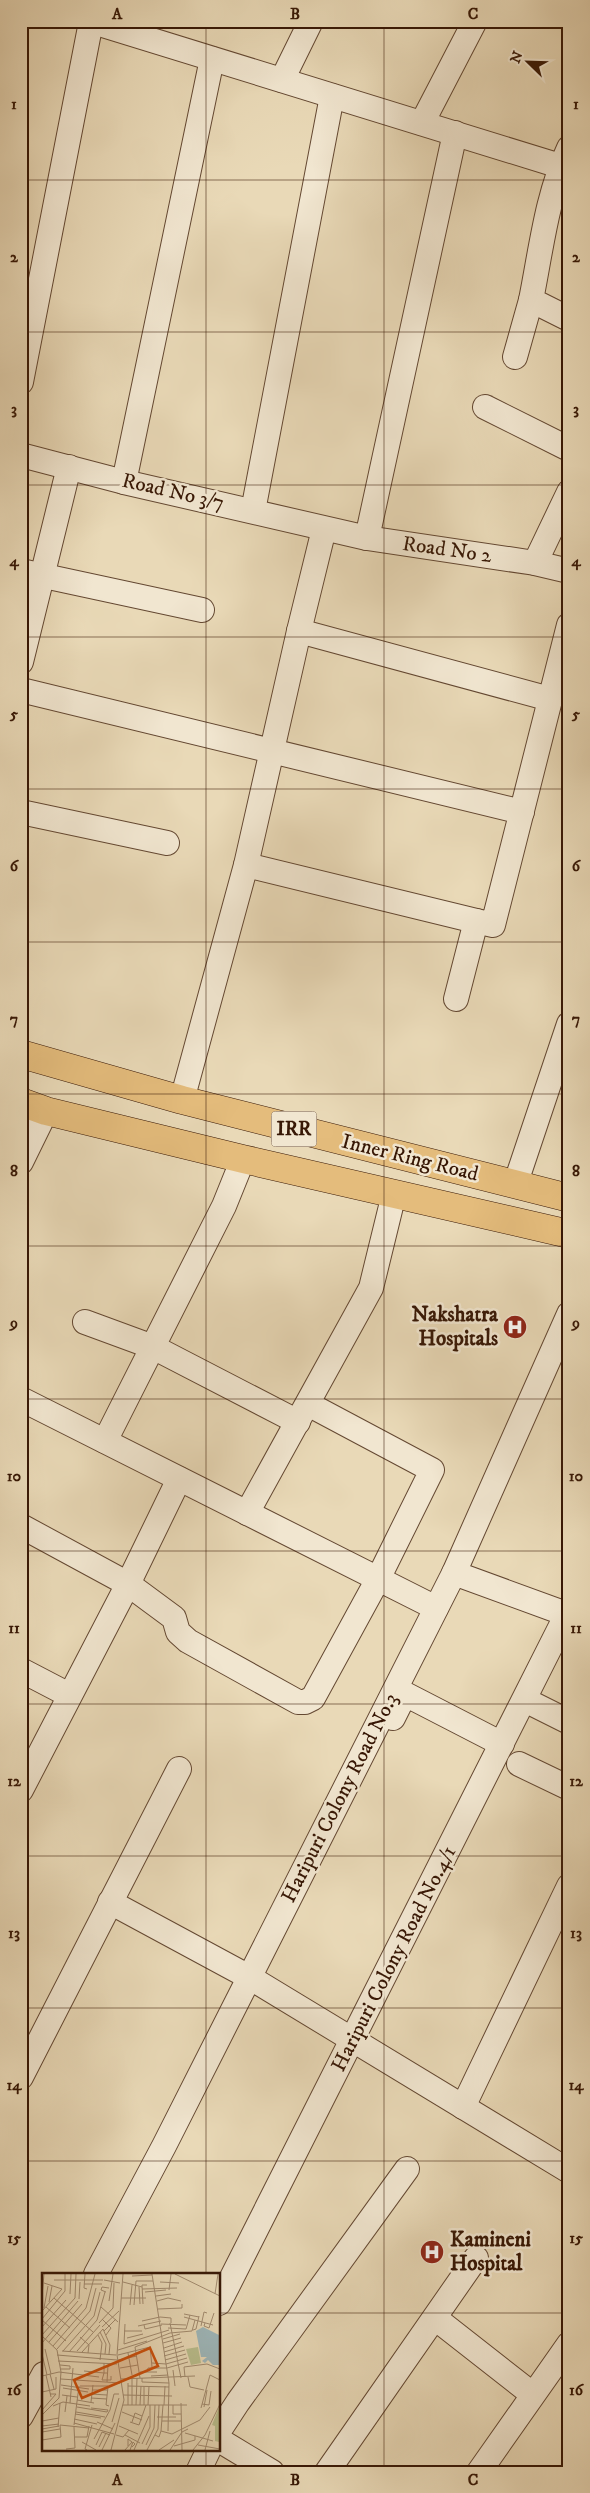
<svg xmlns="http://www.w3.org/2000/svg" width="590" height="2493" viewBox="0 0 590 2493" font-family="'IM FELL DW Pica',serif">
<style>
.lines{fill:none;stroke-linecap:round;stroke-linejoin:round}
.minor-casing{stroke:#644832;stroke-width:26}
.highway-casing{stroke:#371705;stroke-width:29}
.minor{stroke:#f1e6d0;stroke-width:24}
.highway{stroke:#e4bc7c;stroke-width:28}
.grid{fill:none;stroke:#371705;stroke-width:1;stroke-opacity:0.55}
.labels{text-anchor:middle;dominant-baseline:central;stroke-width:5;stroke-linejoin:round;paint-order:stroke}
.shield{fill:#f1e6d0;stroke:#6f5542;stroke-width:1}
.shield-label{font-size:20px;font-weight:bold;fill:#371705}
.street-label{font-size:21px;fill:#371705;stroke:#f1e6d0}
.poi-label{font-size:21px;font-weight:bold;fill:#371705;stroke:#f1e6d0;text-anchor:end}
.inset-road{fill:none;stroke:#a28b70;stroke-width:1}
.view{fill:#cd4f0b;fill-opacity:0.15;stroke:#cd4f0b;stroke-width:2.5}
.inset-edge{fill:none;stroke:#371705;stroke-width:2.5}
.neatline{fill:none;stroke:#371705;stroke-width:2}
.grid-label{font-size:16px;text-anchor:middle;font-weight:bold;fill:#371705}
</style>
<rect width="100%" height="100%" fill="#e9d9b7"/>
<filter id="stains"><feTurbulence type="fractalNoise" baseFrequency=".004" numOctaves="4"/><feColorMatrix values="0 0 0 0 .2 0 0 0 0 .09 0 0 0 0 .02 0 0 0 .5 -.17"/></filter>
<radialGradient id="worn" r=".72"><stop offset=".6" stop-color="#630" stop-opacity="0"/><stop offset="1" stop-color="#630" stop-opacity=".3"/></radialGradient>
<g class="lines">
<!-- minor casing -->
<g class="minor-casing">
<g id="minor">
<polyline points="90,21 560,166"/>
<polyline points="282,80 311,21"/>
<polyline points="422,123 475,21"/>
<path d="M 569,148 C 547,195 541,250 531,300 L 569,319"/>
<polyline points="515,357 531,300"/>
<polyline points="21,382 91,22"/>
<polyline points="485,407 569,449"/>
<polyline points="21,455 124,482 367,538 535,563 569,571"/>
<polyline points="124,482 212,59"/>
<polyline points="253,511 332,96"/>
<polyline points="367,538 455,133"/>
<polyline points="535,563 569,492"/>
<polyline points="21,571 202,610"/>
<polyline points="299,631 550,699"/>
<polyline points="21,662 69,467"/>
<polyline points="21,690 522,812"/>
<polyline points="21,812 167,843"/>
<polyline points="246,865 476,921"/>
<polyline points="456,999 476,921 493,925 569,625"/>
<polyline points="182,1100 246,865 299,631 324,529"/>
<polyline points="21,1162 46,1111"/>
<polyline points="515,1185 569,1024"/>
<polyline points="85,1322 153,1347 298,1422"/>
<polyline points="21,1399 436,1608"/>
<polyline points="105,1441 224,1206 243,1159"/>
<polyline points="179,1479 128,1584 174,1618 178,1632 188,1641 298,1702 305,1702 313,1698 378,1579 432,1470 308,1404"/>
<polyline points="247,1513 371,1288 394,1194"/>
<polyline points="21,1526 128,1584 21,1790"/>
<polyline points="454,1573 569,1615"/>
<polyline points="21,1670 69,1695"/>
<polyline points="525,1700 569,1722"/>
<polyline points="393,1718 405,1694 502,1744"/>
<polyline points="519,1764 569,1788"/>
<polyline points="110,1902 249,1977 569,2171"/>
<polyline points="21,2077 179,1769"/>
<polyline points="463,2107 569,1886"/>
<polyline points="96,2274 164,2146 454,1573 569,1314"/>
<polyline points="219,2303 567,1614"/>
<polyline points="435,2318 532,2394"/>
<polyline points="21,2416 44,2374"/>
<polyline points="219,2431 238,2402 407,2169"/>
<polyline points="219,2440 272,2472"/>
<polyline points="198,2472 209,2449"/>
<polyline points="327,2472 476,2258"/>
<polyline points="479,2472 569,2344"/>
</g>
</g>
<!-- highway casing -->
<g class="highway-casing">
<g id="highway">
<polyline points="21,1054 182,1100 569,1198"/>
<polyline points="21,1102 46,1111 243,1159 569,1234"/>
</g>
</g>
<!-- minor -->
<use href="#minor" class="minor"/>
<!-- highway -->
<use href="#highway" class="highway"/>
</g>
<!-- grid -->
<path class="grid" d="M 206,21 L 206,2274M 384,21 L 384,2472M 21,180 L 569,180M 21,332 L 569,332M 21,485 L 569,485M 21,637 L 569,637M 21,789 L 569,789M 21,942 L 569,942M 21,1094 L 569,1094M 21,1246 L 569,1246M 21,1399 L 569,1399M 21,1551 L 569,1551M 21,1704 L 569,1704M 21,1856 L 569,1856M 21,2008 L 569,2008M 21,2161 L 569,2161M 21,2313 L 44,2313M 219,2313 L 569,2313M 206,2449 L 206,2472"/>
<!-- icons -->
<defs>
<g id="hospital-disc" transform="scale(1.25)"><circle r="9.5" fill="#8f2418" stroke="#f1e6d0"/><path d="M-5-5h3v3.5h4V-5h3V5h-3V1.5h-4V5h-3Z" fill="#fff"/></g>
</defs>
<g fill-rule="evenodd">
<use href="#hospital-disc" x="515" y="1327"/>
<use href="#hospital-disc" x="432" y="2252"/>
</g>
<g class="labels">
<!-- shield labels -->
<rect class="shield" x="271.5" y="1111.5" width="45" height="35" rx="4"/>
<g class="shield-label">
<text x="294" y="1129">IRR</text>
</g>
<!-- street labels -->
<g class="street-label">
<text transform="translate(173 492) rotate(13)">Road No 3/7</text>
<text transform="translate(447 550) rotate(8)">Road No 2</text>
<text transform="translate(410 1158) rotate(14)">Inner Ring Road</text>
<text transform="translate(340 1798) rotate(-63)">Haripuri Colony Road No.3</text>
<text transform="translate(394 1959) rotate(-63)">Haripuri Colony Road No.4/1</text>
</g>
<!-- poi labels -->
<g class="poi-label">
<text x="498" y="1315">Nakshatra<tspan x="498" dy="24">Hospitals</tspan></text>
<text x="450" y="2240" text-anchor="start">Kamineni<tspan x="450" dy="24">Hospital</tspan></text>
</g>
</g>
<!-- overview -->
<g transform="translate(42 2273)">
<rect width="178" height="178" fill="#e9d9b7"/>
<path d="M 156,74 L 159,90 L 149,92 L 144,76 ZM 177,134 L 177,169 L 173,168 L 173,153 L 170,152 Z" fill="#b9be8d"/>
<path d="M 161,54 L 177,62 L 177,92 L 171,92 L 166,87 L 163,90 L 160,88 L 165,84 L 159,84 L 154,58 Z" fill="#9db7bb"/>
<path class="inset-road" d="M 43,1 L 42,15 L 45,16M 110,1 L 127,110 L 126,158M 133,1 L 178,23M 90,3 L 110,2M 12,7 L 61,7M 62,7 L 78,10M 81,9 L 100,14M 118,9 L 137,10M 42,11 L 60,11M 97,14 L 98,31M 100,16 L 135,15M 127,17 L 129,1M 64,19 L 59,17 L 60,14 L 67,15M 103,19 L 124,17M 28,21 L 29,1M 173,21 L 176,1M 0,23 L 2,1M 114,23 L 129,21M 12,25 L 51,59M 33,25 L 34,1M 79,25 L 104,25M 37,26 L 38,9M 67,28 L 71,1M 115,28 L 126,25 L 139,28M 7,29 L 10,13M 101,31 L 100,12 L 105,12M 88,32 L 90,12M 92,32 L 94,8 L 111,8M 4,34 L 28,55M 59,34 L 76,49M 2,35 L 6,13M 116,36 L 140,35 L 140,31M 0,38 L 20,16 L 2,10M 142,41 L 157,44M 142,44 L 171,52M 0,46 L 23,18 L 23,1M 60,46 L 69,55 L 64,62M 0,47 L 24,68M 100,48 L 118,44 L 129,45 L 129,50M 57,50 L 71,35 L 72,10M 128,50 L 139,105M 163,50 L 162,53 L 167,55 L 172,40M 83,51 L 82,71 L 127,57M 119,51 L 144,52M 102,52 L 103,56 L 120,52M 96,53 L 119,48M 159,53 L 162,39 L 165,40M 0,54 L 24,27M 60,54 L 77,38M 126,55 L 144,56 L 148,42M 151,57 L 154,56 L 157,43M 62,58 L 74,46M 82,58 L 100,58M 58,59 L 64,71 L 63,81M 0,62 L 33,25M 56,62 L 60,70 L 58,87M 0,63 L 15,77 L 19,99 L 17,125 L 0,142M 38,64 L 47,72 L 46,80M 85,65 L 101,61M 121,66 L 138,61M 7,69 L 40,31M 0,70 L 36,28M 121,70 L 139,65M 11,73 L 44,35 L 53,1M 108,73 L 110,94M 122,75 L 140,69M 3,76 L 9,101M 15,76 L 48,38 L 54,15M 76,77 L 105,68M 20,78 L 74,82M 21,78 L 52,43 L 58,19M 35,78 L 58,52M 27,79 L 55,47 L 63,19M 40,79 L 61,56 L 68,72 L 67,81M 122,79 L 142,73M 86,80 L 90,102M 0,81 L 5,102M 15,82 L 75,87M 76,82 L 108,74M 122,83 L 143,77M 76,87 L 95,83M 123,87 L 144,81M 16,88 L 75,91M 110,90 L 124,91 L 145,85M 18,92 L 28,93 L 28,96 L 19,96M 78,95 L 96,92M 131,97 L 133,113M 42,98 L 62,100 L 62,90M 98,99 L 115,99M 105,99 L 106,95 L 125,95 L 146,89M 65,100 L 62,100 L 60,107 L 69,107 L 69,103M 8,101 L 12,116M 4,102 L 9,124M 0,103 L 17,99 L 57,104M 109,103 L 126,102M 143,104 L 142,94 L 165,91 L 178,96M 146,104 L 148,114 L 162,117M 98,105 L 93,74 L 128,60 L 150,58 L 153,47M 100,105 L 100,109 L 127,110M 19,106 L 78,110M 79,106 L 153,103M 65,109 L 66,92M 19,112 L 47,116M 38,113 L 66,113M 86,113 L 127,114M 66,114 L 64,132 L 67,133M 21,115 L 46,119M 50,117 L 66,117M 0,119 L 14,116 L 14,104M 49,121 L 65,122M 20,122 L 35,124M 81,122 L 130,123M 49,125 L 65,126M 35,127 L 52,130M 49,129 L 51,112M 28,130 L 31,95M 139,130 L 140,177M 160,131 L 167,132 L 169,118M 81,132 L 145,132M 86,132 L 86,110M 90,132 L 90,105M 94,132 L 95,105M 98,132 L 99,113M 102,132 L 102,113M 106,132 L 107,113M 122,132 L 123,113M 131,132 L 131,141 L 139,141M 11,133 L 21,129 L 48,133M 35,134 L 65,139 L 66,137M 162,134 L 165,117M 49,135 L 66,137M 159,135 L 168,102 L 178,107M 0,137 L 14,121 L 8,121M 23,139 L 25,123M 34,139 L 63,144M 80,139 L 100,147M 33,141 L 59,145M 115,144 L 134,144M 32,146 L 55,151M 0,148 L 17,145M 120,148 L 139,148M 55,149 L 71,156M 70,149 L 77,125M 88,149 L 97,152 L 104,132M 90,149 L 93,140 L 100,143M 32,150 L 72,161M 32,152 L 37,113M 0,153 L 17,151M 77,153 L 96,161M 16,154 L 18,130M 0,156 L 17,153M 119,158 L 130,161 L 158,147 L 168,134M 0,159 L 18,156M 143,160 L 171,168M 74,162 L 81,164 L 87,157M 83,162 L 98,170M 113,162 L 117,164 L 119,158 L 121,132M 33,164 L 45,164 L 47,153M 52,166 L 68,137 L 72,121 L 77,121M 0,167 L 19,164 L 18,152 L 47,155M 40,169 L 54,177M 100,171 L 108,154 L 108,132M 54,172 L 60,159 L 68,162M 104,172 L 112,155 L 113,132M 156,172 L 178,176M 132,173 L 153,167 L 153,163M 57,174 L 64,160M 24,176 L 33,175 L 32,154M 45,177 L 43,176 L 50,152M 60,177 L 73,150M 69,177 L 82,127 L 75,82 L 81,1M 83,177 L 90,169 L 86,166 L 86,173M 88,177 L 91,169 L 93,171 L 90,174M 92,177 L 107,143M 105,177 L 116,156 L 117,132M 117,177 L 132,167M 128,177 L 140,159 L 146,156M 151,177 L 163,162 L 178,131M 163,177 L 168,158"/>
<path class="view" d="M 108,75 L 116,93 L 40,125 L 32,107 Z"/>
<rect width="178" height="178" class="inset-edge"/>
</g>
<!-- margin -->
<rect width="590" height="2493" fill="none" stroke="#e9d9b7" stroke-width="55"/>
<!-- north arrow -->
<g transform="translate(528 62) rotate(293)" stroke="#f1e6d0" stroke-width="4" paint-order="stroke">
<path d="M0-4L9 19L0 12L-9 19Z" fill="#371705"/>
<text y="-8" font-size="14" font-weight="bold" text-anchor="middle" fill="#371705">N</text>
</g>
<rect x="28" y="28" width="534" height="2438" class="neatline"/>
<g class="grid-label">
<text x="117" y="19">A</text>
<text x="295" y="19">B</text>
<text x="473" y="19">C</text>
<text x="14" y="109">1</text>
<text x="576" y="109">1</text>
<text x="14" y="262">2</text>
<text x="576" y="262">2</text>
<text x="14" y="414">3</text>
<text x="576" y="414">3</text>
<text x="14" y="566">4</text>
<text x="576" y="566">4</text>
<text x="14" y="719">5</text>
<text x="576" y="719">5</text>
<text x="14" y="871">6</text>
<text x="576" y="871">6</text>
<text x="14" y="1024">7</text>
<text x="576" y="1024">7</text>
<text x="14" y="1176">8</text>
<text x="576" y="1176">8</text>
<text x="14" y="1328">9</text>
<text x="576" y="1328">9</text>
<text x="14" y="1481">10</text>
<text x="576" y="1481">10</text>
<text x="14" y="1633">11</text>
<text x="576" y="1633">11</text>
<text x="14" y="1786">12</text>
<text x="576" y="1786">12</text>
<text x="14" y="1938">13</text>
<text x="576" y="1938">13</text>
<text x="14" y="2090">14</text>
<text x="576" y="2090">14</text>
<text x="14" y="2243">15</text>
<text x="576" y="2243">15</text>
<text x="14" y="2395">16</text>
<text x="576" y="2395">16</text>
<text x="117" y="2485">A</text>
<text x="295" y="2485">B</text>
<text x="473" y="2485">C</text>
</g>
<rect width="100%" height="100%" filter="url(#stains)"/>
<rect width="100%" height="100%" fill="url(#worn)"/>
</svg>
